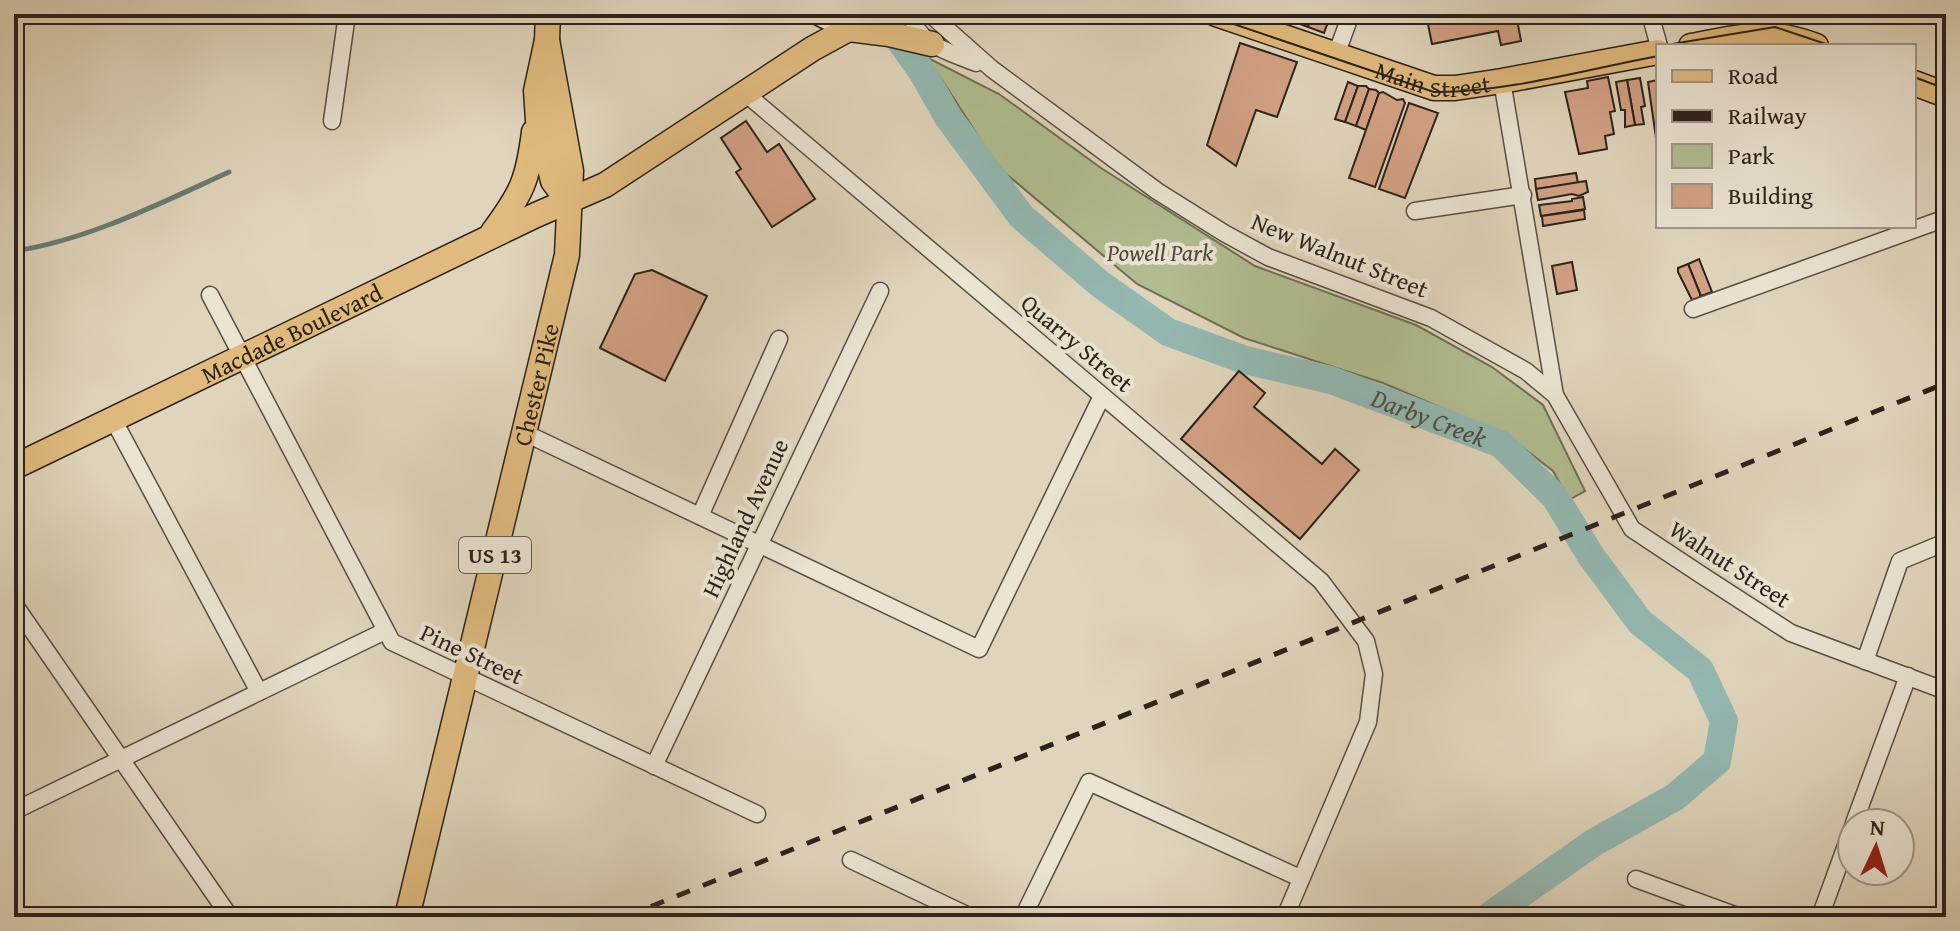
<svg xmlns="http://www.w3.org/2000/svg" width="1960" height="931" viewBox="0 0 1960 931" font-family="'Gentium Book Plus',serif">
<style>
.green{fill:#b1bd91;stroke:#6e7056;stroke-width:2}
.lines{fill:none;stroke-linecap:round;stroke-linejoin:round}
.stream{stroke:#6a7c76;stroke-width:5}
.river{stroke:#94b8b2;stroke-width:28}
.building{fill:#d3a184;stroke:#2c221b;stroke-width:2}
.street-casing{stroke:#594f43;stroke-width:19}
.secondary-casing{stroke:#2c221b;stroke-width:25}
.primary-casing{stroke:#2c221b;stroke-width:27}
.street{stroke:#ebe4d3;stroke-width:16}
.secondary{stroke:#ebe4d3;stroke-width:22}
.primary{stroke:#e0ba7e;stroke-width:24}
.tram{stroke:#2c221b;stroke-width:2}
.rail{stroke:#2c221b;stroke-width:5;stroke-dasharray:14 14;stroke-linecap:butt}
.labels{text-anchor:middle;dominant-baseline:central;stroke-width:8;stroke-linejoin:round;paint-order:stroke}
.shield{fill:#ebe4d3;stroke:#655c52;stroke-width:2}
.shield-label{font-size:22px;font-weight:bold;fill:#2c221b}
.street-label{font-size:24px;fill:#2c221b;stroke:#ebe4d3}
.park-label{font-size:24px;font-style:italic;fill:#4d4938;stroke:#ebe4d3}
.water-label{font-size:26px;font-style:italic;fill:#4b4f48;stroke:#ebe4d3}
</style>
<rect width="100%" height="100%" fill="#e0d5bc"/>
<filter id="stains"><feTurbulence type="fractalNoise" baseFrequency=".0025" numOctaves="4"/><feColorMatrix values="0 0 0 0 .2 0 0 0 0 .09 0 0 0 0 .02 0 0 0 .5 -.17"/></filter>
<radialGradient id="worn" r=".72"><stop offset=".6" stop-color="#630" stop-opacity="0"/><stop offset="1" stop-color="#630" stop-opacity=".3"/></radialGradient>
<!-- green -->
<polygon class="green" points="928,58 999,94 1101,168 1255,266 1416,325 1492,367 1543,405 1585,491 1569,500 1553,471 1508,436 1383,383 1244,338 1137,284 998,167"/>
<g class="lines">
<!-- stream -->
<path class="stream" d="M 14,251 C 86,241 163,202 229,172"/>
<!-- river -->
<path class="river" id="s1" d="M 886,21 L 923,73 L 948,117 L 1021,216 L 1100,284 L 1168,332 L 1245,360 L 1331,380 L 1501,444 L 1555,497 L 1591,556 L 1640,622 L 1700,670 L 1724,721 L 1717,761 L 1675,797 L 1593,843 L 1488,917"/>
</g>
<!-- building -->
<g class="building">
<polygon points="421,14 471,14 469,24 420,18"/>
<polygon points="1289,14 1300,14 1297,23 1287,20"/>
<polygon points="1300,14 1312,14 1308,27 1297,23"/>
<polygon points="1312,14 1331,14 1324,33 1308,27"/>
<polygon points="1426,14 1516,14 1521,41 1501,45 1498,31 1432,44"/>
<polygon points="1546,14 1594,14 1547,22"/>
<polygon points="1240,43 1297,62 1277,117 1256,110 1236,166 1207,145"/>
<polygon points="1608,77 1615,111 1610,112 1614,134 1605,136 1607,149 1579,154 1565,92 1588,88 1587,81"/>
<polygon points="1640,78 1645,106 1641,107 1644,124 1635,125 1627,80"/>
<polygon points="1627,80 1635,125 1625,127 1625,110 1621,110 1616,82"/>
<polygon points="1658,80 1658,137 1656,138 1648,82"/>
<polygon points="1348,82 1358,86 1345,122 1335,119"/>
<polygon points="1358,86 1366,86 1369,89 1356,126 1345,122"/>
<polygon points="1369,89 1376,90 1379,93 1366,130 1356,126"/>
<polygon points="1383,92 1397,100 1403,99 1405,103 1375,187 1349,178 1379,93"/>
<polygon points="1409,103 1438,113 1405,198 1379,189"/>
<polygon points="746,121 767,152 779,144 815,199 772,227 736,172 741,169 721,138"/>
<polygon points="1576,173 1578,183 1536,189 1535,179"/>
<polygon points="1586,181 1588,192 1579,196 1572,194 1538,200 1536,189"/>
<polygon points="1583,197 1585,209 1541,216 1539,205 1572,201 1572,199"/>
<polygon points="1584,210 1585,219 1543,226 1542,216"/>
<polygon points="1699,259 1712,292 1701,296 1688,264"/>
<polygon points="1572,262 1577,290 1557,294 1552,266"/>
<polygon points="1688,264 1700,294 1700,297 1692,300 1678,272 1678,268"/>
<polygon points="652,270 707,296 665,381 600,348 635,274"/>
<polygon points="1239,371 1265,393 1254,407 1322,464 1335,449 1359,470 1300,539 1181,439"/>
</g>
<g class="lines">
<!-- street casing -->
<g class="street-casing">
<g id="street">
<path d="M 911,14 C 917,45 950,52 976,63"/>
<polyline points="930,14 992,69 1157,191 1224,233 1268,257 1431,318 1526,371 1555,395 1632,529 1706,578 1791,633 1946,691"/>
<polyline points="1650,14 1659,46"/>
<polyline points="14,22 25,14"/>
<polyline points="1336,55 1351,14"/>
<polyline points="1502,81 1555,395"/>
<polyline points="745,93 1321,581 1366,641 1374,674 1368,722 1285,917"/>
<polyline points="332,121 347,14"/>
<polyline points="1415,211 1523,195"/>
<polyline points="210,295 392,642 757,814"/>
<polyline points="1693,309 1946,218"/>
<polyline points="113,419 259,692"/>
<polyline points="525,433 979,649 1102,396"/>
<polyline points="700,516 779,339"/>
<polyline points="14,604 230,917"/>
<polyline points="1865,661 1900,561 1946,542"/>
<polyline points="654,766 880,291"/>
<polyline points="14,811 385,631"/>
<polyline points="1854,823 1908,676"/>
<polyline points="851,860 971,917"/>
<polyline points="1636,879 1740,917"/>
<polyline points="1023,917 1089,782 1300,878"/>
<polyline points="1820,917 1852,829"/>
</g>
</g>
<!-- secondary casing -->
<g class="secondary-casing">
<polyline id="secondary" points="819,14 849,29"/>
</g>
<!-- primary casing -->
<g class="primary-casing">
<g id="primary">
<polyline points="548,14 547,40 536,91 538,120 553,181 568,201"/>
<path id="s2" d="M 1216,14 L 1434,88 L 1455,88 L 1502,81 L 1658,52"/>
<polyline points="849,29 889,34 932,44"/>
<path d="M 1691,46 C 1742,37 1765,27 1816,46"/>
<polyline points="1914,83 1946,95"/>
<path d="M 493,232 C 522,193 528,180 534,132"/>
<path id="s3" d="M 14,467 L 536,215 L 605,185 L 812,49 L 876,14"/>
<path id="s4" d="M 407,917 L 567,255 L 571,171 L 547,40"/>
</g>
</g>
<!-- street -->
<use href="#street" class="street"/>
<!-- secondary -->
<use href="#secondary" class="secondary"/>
<!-- primary -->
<use href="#primary" class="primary"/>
<!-- tram -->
<g class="tram">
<path d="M 1204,14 L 1434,92 C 1503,93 1589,69 1658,56"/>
<polyline points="1660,46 1775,27 1832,46"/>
<polyline points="1914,77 1946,89"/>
</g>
<!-- rail -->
<polyline class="rail" points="625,917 1946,383"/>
</g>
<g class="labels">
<!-- shield labels -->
<rect class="shield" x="459" y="537" width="72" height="36" rx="6"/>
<g class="shield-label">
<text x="495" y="555">US 13</text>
</g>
<!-- street labels -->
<g class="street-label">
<text stroke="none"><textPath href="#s2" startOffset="228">Main Street</textPath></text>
<text transform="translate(1340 255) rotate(22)">New Walnut Street</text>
<text stroke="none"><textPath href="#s3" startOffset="308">Macdade Boulevard</textPath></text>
<text transform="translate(1077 343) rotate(40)">Quarry Street</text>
<text stroke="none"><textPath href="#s4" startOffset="548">Chester Pike</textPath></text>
<text transform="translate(745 518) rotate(-65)">Highland Avenue</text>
<text transform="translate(1730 564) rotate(33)">Walnut Street</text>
<text transform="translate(472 654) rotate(25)">Pine Street</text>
</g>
<!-- park labels -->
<g class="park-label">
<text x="1160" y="252">Powell Park</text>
</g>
<!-- water labels -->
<g class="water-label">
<text stroke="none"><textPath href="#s1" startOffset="700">Darby Creek</textPath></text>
</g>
</g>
<!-- margin -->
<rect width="1960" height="931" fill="none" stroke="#e0d5bc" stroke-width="48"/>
<rect x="16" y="16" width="1928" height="899" fill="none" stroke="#2c221b" stroke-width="4"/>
<rect x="24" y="24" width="1912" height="883" fill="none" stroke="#2c221b" stroke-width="2"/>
<!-- legend -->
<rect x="1656" y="44" width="260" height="184" fill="#ebe4d3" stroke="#9f9689" stroke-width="2"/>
<rect x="1672" y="70" width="40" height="12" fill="#e0ba7e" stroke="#9f9689" stroke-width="2"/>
<text x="1728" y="84" font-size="24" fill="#2c221b">Road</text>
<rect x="1672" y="110" width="40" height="12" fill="#2c221b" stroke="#9f9689" stroke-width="2"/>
<text x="1728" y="124" font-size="24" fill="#2c221b">Railway</text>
<rect x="1672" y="144" width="40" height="24" fill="#b1bd91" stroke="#9f9689" stroke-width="2"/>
<text x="1728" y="164" font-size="24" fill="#2c221b">Park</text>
<rect x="1672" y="184" width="40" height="24" fill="#d3a184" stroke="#9f9689" stroke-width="2"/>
<text x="1728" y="204" font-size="24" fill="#2c221b">Building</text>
<!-- north arrow -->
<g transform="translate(1876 847) rotate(4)"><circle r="38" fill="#ebe4d3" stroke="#9f9689" stroke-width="2"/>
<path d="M0-6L14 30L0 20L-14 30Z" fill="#8f2418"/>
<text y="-12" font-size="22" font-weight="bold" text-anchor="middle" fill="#2c221b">N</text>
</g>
<rect width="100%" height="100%" filter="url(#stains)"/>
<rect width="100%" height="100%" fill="url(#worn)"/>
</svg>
